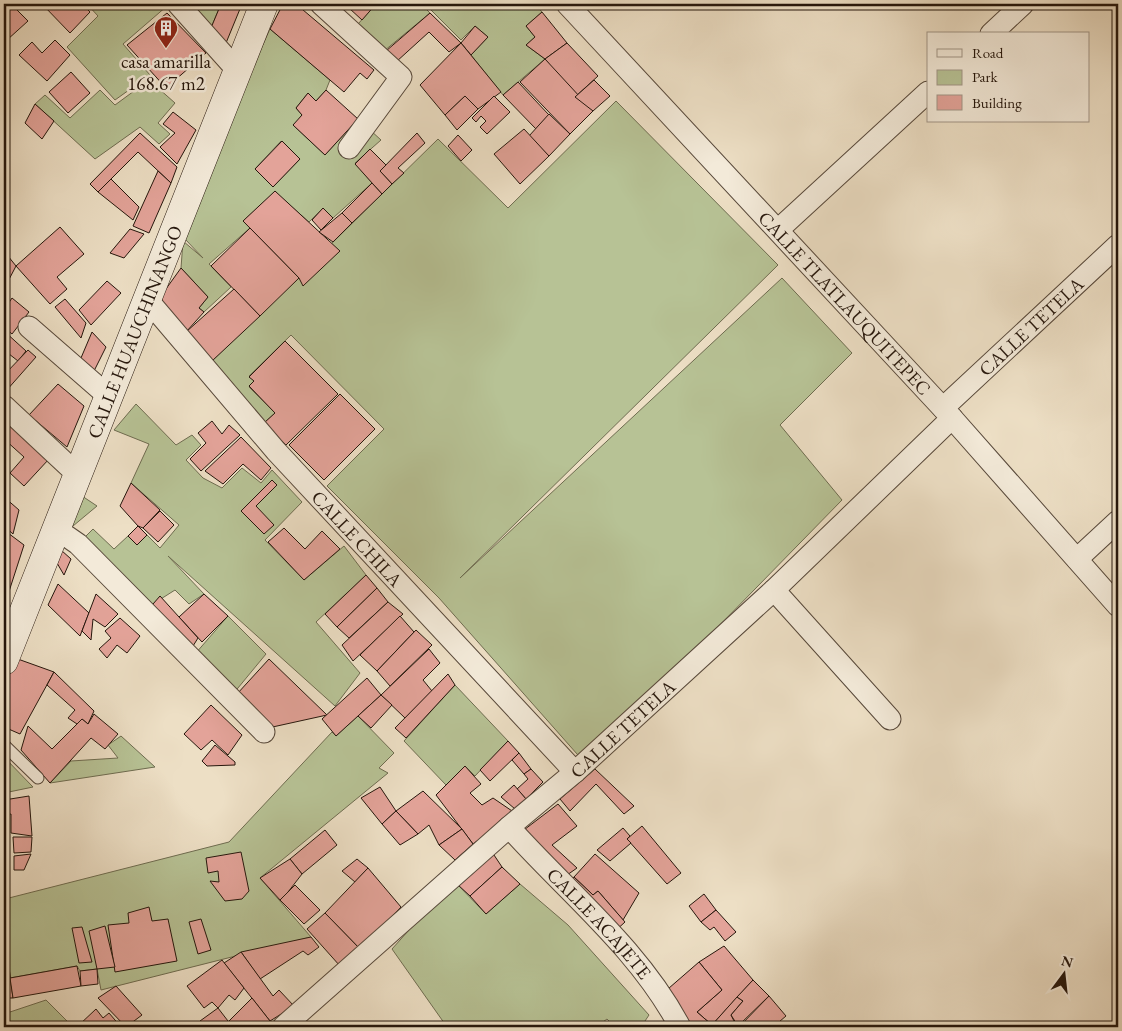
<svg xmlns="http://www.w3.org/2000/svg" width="1122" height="1031" viewBox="0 0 1122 1031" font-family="'EB Garamond',serif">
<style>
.green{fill:#b7c295;stroke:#6e6c50;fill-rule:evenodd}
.building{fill:#e3a399;stroke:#25160c}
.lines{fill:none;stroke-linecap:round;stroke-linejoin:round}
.lane-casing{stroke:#57483a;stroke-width:13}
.street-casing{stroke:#57483a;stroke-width:23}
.secondary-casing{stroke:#25160c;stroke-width:29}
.lane{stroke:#f3ead9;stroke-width:11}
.street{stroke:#f3ead9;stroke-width:21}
.secondary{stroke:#f3ead9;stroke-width:28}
.labels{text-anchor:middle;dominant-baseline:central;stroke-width:5;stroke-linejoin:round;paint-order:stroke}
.poi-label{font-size:19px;fill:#25160c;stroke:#f3ead9}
.street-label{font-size:19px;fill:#25160c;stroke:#f3ead9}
</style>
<rect width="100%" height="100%" fill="#eddfc5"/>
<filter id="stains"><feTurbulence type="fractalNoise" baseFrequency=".004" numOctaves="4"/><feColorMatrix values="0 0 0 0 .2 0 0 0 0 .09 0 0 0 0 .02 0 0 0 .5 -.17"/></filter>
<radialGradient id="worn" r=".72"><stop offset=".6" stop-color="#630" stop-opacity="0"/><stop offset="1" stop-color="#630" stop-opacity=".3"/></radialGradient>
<!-- green -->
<g class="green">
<polygon points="87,4 165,4 167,6 123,44 150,75 115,100 67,47 98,16"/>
<polygon points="181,4 221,4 208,35"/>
<polygon points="376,4 421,4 430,13 384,51 358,24"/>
<polygon points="425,4 535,4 542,12 526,26 535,37 526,45 545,59 503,95 471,55 488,37 475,26 461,40"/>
<path d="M 270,29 L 330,80 L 326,90 L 316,101 L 308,93 L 296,108 L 302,115 L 294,126 L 325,155 L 358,119 L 381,140 L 355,163 L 372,183 L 333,218 L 323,208 L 309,222 L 275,192 L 243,221 L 250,228 L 209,264 L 231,287 L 204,312 L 199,308 L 208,297 L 181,268 L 183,241 L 203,258 L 185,239 L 223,132 ZM 281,141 L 300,159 L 273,187 L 255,169 Z"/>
<polygon points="149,80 175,103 158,123 170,134 159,144 140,127 95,159 35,104 45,95 70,118 100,90 115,105"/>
<polygon points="616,101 778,265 460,578 782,278 852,353 780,425 842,500 585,763 439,598 327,486 384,429 291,335 249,376 254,381 249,387 275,413 264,423 212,361 438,139 508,208"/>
<polygon points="136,404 176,445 192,435 201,445 186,460 203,478 222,488 242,468 261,483 272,470 302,502 265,540 304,580 344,546 366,575 316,622 360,673 335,706 168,556 204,594 189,604 175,590 145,609 78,544 93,529 114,549 128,536 137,545 147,535 160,548 179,525 131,483 149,444 114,430"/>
<polygon points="79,494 97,506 67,531"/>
<polygon points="228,616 266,654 233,694 195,654"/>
<polygon points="455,685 508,741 475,776 465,766 446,785 404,741"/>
<polygon points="358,716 394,753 379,768 388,773 260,878 311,937 101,990 97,969 80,971 77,966 10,978 5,899 229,842 332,732 336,736"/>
<polygon points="121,736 155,767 50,783 71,761 118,758 108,745"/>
<polygon points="4,757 33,787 4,793"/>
<polygon points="457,884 486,914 520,884 568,925 649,1015 641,1027 615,1027 607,1019 596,1027 584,1027 579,1022 572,1027 447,1027 392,949 435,901"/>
<polygon points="46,1000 73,1027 4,1027 4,1014"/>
</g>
<!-- building -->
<g class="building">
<polygon points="4,4 11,4 28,21 7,40 4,37"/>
<polygon points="42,4 82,4 90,12 70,33"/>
<polygon points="221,4 242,4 226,43 208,35"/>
<polygon points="283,4 296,4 374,70 367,79 360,73 344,92 270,29"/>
<polygon points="354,4 376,4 362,20 349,8"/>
<polygon points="542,12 567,43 545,59 526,45 535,37 526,26"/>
<polygon points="167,13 206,53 166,88 127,45"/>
<polygon points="430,13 461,43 449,52 429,32 396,62 386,51"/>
<polygon points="475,26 488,37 471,55 461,43"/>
<polygon points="55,40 70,55 47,81 19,55 32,42 42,53"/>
<polygon points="461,43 501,92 478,109 465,96 445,115 420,85"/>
<polygon points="567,43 598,76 575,97 545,59"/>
<polygon points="545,59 593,111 570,134 520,82"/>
<polygon points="71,72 90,93 68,113 49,92"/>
<polygon points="594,80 610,96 593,111 575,97"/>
<polygon points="518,82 549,115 536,129 503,95"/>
<polygon points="326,90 358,119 325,155 293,125 302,115 296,108 308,93 316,101"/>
<polygon points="465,96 478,109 457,130 445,115"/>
<polygon points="494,96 510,112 487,134 480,127 486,121 481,116 476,122 472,118"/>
<polygon points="35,104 54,121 42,139 25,123"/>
<polygon points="173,112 196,130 177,164 160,147 175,133 163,124"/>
<polygon points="549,114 570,134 549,156 529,136"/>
<polygon points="524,129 549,156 520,184 494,154"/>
<polygon points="140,133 177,167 171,183 138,152 98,192 90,184"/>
<polygon points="417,133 425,143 398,168 404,173 392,184 380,171"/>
<polygon points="458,135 472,150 461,161 448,146"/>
<polygon points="282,141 300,159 273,187 255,169"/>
<polygon points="370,149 386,165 380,171 392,184 382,194 355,164"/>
<polygon points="158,171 171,183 149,233 133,226"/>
<polygon points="111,179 139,207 133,220 98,192"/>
<polygon points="372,183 382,194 352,223 342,213"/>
<polygon points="275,191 340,251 303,286 299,278 243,221"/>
<polygon points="323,208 333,218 321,230 312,220"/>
<polygon points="342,213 352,223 333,242 319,232"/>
<polygon points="60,227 84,254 57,277 67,289 50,304 16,266"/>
<polygon points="250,228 299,278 260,316 211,266"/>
<polygon points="130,229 144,234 124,258 110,253"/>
<polygon points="4,251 16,266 4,289"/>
<polygon points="181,268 208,297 199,308 204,312 186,332 158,300"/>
<polygon points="107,281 121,293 91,325 79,310"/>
<polygon points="234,289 260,316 212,361 186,332"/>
<polygon points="12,298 29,312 12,334 4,327 4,305 6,307"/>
<polygon points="65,299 86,323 81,338 55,307"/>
<polygon points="4,331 26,351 18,361 4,350"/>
<polygon points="92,332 106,347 91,377 78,365"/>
<polygon points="285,341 338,394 286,445 264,423 275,413 249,386 254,381 249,377"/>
<polygon points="28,350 36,357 6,391 4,389 4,375"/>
<polygon points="58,384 84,406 67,447 29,415"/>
<polygon points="340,394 375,429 324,480 289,445"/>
<polygon points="8,421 49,459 24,486 10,473 24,457 4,439 4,425"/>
<polygon points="212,421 222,434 229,425 240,435 201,471 190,459 206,443 198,433"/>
<polygon points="241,437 271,468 261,480 243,464 223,484 205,471"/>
<polygon points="272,480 277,485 256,506 274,525 264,534 241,511"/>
<polygon points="131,483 160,510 143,528 138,526 120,506"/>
<polygon points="4,497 19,510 13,534 4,526"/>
<polygon points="160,511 174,525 158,542 143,528"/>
<polygon points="138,526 147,535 137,545 128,536"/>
<polygon points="284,528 305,549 322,531 340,549 304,580 268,542"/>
<polygon points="4,530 24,545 4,607"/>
<polygon points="61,550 71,559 64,575 57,563"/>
<polygon points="366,575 377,588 337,627 325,614"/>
<polygon points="58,584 89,613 80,636 48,605"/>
<polygon points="377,588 388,602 349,638 337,627"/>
<polygon points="96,594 118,614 105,627 93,619 91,640 82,631"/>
<polygon points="204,594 228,616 202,642 179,617"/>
<polygon points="160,596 198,638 193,646 146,612"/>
<polygon points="388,602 403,614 353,661 342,645"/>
<polygon points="400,616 414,632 377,671 360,655"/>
<polygon points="120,618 140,636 127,653 117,645 107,658 99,649 111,638 105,631"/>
<polygon points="416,630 432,645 390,686 377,671"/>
<polygon points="429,649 440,663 423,680 432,691 405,718 381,695"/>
<polygon points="15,658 54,672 20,734 4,727 4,689"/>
<polygon points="269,659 327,715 268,728 237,694"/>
<polygon points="54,672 94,711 88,724 82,719 77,724 68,718 75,710 47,685"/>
<polygon points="448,674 455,685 406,738 395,728"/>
<polygon points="367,678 381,695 336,736 322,719"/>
<polygon points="381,695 392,705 371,728 358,716"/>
<polygon points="211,705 242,735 228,755 212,740 201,750 184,734"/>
<polygon points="94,714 118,734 105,749 91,738 50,783 21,750 28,726 52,749 82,719 88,724"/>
<polygon points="508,741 519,753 490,781 480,770"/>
<polygon points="215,745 235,762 235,765 207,766 202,761"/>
<polygon points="519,753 531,769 524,774 512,760"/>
<polygon points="465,766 481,784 470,793 482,805 493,798 515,813 473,844 436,795"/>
<polygon points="531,769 543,782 526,799 517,789 528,779 524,774"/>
<polygon points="595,769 634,806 624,814 596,784 570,811 560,799"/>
<polygon points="514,785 526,799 515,809 501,797"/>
<polygon points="380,787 396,811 382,824 361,798"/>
<polygon points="423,791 462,829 439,845 429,825 418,834 396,811"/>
<polygon points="29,796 32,836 11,833 11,814 4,815 4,800"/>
<polygon points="558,804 577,826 552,845 577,868 560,880 516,836"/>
<polygon points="396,811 418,834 400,845 382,824"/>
<polygon points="642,826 681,873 667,884 627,839"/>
<polygon points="623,828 630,836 627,839 631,843 610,861 597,850"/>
<polygon points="462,829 473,844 455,860 439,845"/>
<polygon points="325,830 337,845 302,874 290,859"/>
<polygon points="13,837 32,837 31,852 14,853"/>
<polygon points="241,852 249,891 242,899 225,901 210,881 219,882 218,871 208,873 206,858"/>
<polygon points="492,852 502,867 470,896 457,884"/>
<polygon points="31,854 24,870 14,870 14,856"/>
<polygon points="595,854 639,893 623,920 598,891 593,895 574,877"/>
<polygon points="290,859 302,874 281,901 260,878"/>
<polygon points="357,859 368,868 355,882 342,871"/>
<polygon points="502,867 520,884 486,914 470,896"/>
<polygon points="368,868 401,907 360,949 325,913"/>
<polygon points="574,877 593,895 598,891 625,922 614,932 565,885"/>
<polygon points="295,885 320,910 304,924 280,900"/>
<polygon points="704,894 716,910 701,922 689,906"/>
<polygon points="149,907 152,921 168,919 177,961 115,972 108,925 129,923 128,913"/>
<polygon points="716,910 736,932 725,941 714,927 710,930 701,922"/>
<polygon points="325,913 360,949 340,966 307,929"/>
<polygon points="201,919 211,950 198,954 189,922"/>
<polygon points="105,926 115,967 97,969 89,931"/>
<polygon points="82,927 92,962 79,963 72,928"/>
<polygon points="311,937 319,947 308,955 303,951 260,979 241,952"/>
<polygon points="724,946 753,980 712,1025 697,1012 722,990 699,962"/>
<polygon points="241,952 273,996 279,990 294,1006 270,1021 224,963"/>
<polygon points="8,960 13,998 4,998 4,961"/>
<polygon points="222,960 244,988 235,1000 229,995 218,1008 212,1002 204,1008 187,986"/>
<polygon points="699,962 722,990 697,1012 712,1025 737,997 743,1001 731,1015 737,1027 680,1027 661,995"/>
<polygon points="77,966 81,986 13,998 10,978"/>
<polygon points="97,969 98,984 81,986 80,971"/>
<polygon points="753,980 769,996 738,1026 731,1015 743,1001 737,997"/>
<polygon points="116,986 142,1015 126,1027 98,998"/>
<polygon points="769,996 786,1016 773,1027 739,1027"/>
<polygon points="252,998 270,1021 263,1027 223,1027"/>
<polygon points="218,1008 228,1021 219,1027 205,1027 200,1021"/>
<polygon points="96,1009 103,1018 109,1013 121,1027 81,1027 79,1025"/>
</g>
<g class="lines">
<!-- lane casing -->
<g class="lane-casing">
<polyline id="lane" points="4,745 38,778"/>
</g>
<!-- street casing -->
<g class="street-casing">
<g id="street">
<polyline points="178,4 237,70"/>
<polyline points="321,4 401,77 349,148"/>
<path id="s1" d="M 567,4 L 952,418 L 1118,606"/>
<polyline points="991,34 1023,4"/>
<polyline points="779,229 928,92"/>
<path id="s2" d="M 146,298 L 276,451 L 575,772"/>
<polyline points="29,327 107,395"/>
<polyline points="4,406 77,474"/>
<path id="s3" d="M 943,408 L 1118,245"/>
<polyline points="55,528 78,544 264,732"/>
<polyline points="1077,559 1118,521"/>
<polyline points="774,590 890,719"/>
<path id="s4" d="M 509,827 C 567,892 639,949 680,1027"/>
<path id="s5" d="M 283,1027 L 509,827 L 575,772 L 774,590 L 952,418"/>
</g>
</g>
<!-- secondary casing -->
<g class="secondary-casing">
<g id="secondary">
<path id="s6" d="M 4,661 L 264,4"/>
</g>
</g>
<!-- lane -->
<use href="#lane" class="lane"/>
<!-- street -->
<use href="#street" class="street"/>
<!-- secondary -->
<use href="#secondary" class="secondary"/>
</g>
<!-- icons -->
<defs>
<g id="building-pin" transform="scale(1.25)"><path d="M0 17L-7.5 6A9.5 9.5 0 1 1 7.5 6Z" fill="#8f2418" stroke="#f3ead9"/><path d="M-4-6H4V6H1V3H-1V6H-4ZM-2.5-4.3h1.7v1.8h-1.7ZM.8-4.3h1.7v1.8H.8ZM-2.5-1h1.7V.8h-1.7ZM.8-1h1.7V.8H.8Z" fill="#fff"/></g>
</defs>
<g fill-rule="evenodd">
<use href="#building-pin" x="166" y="28"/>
</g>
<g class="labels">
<!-- poi labels -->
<g class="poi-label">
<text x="166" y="61">casa amarilla<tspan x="166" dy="22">168.67 m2</tspan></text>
</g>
<!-- street labels -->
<g class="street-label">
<text stroke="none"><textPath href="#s1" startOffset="408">CALLE TLATLAUQUITEPEC</textPath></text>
<text stroke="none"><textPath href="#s3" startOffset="120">CALLE TETELA</textPath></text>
<text stroke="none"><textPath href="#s6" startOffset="354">CALLE HUAUCHINANGO</textPath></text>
<text stroke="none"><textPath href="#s2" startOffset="320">CALLE CHILA</textPath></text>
<text stroke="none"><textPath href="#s5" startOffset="452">CALLE TETELA</textPath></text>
<text stroke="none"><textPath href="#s4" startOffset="132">CALLE ACAJETE</textPath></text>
</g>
</g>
<!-- margin -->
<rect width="1122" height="1031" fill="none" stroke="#eddfc5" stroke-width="20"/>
<rect x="5" y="5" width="1112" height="1021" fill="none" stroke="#25160c" stroke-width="2.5"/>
<rect x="10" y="10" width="1102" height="1011" fill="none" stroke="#25160c"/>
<!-- legend -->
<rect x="927" y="32" width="162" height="90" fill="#f3ead9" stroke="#a19587"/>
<rect x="937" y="49" width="25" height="8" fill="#f3ead9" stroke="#a19587"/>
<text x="972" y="58" font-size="15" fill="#25160c">Road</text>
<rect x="937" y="70" width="25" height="15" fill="#b7c295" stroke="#a19587"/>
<text x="972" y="82" font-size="15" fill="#25160c">Park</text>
<rect x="937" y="95" width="25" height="15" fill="#e3a399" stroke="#a19587"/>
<text x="972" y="108" font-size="15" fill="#25160c">Building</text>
<!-- north arrow -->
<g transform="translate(1064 974) rotate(15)" stroke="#f3ead9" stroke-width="4" paint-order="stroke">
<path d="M0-4L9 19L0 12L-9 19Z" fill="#25160c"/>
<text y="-8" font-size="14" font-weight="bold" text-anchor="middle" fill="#25160c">N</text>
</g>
<rect width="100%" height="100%" filter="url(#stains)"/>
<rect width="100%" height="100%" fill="url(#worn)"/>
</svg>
